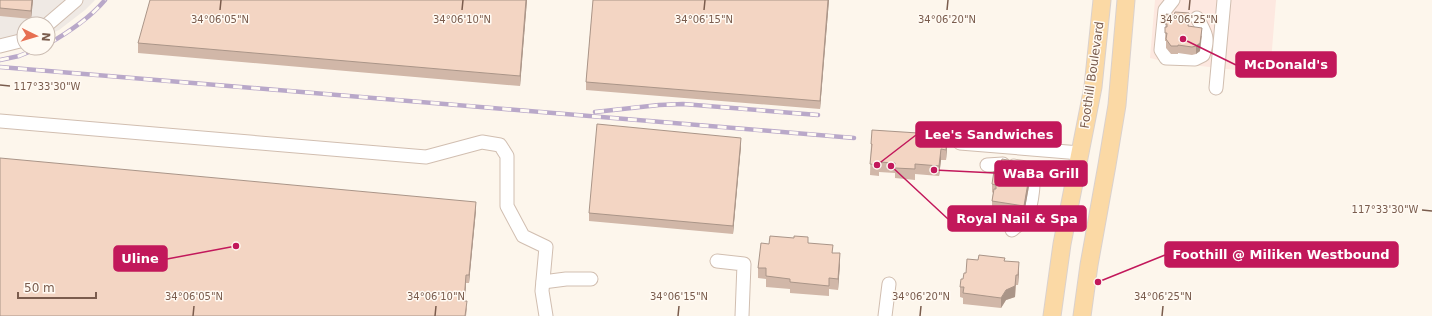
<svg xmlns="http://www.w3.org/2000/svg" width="1432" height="316" viewBox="0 0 1432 316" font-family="'DejaVu Sans',sans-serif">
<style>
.commercial{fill:#fde8e0}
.industrial{fill:#efe9e4}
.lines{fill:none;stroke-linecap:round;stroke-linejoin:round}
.minor-casing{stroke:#d1beb0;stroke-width:15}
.major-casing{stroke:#dad1cd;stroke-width:19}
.minor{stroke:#fff;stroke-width:13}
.major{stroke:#fbd9a5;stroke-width:17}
.rail-casing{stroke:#b9a8c9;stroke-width:4.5}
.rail{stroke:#fffaf3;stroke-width:3;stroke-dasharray:9;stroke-linecap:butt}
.wall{fill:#d1b7a8}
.shaded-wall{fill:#aa9588}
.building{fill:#f3d5c3;stroke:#aa9588}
.ticks{fill:none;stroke:#7a5c4d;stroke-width:1.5}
.labels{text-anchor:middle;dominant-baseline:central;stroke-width:3;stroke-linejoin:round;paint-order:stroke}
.street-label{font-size:12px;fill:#7a5c4d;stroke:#fffaf3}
.ticks-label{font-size:10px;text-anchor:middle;fill:#7a5c4d;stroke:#fffaf3;stroke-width:3;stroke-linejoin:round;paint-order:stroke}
.leader{fill:none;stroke:#c2185b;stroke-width:1.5}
.callout-dot{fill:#c2185b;stroke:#fffaf3;stroke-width:1.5}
.callout{fill:#c2185b;stroke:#c2185b;stroke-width:1.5}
.callout-label{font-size:13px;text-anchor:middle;font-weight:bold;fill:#fff}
</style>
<rect width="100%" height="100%" fill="#fdf6ec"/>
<!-- commercial -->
<polygon class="commercial" points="1155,0 1276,0 1270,74 1166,62 1150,58"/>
<!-- industrial -->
<polygon class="industrial" points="0,0 95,0 85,10 59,30 48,35 48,24 24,24 24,46 0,53"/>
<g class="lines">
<!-- minor casing -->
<g class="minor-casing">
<g id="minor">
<path d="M 1173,0 L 1165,10 L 1161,50 L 1166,58 L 1195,59 L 1203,55 C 1209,39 1206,33 1197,18"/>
<polyline points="48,24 76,0"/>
<polyline points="0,46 24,40"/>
<polyline points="1216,88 1224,0"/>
<polyline points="0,121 426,157 482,142 500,145 507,156 507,206 523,236 546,247 542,291 546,316"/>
<polyline points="960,143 1080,153"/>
<polyline points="987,165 1003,164"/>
<path d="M 1012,230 C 1017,226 1023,221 1027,215 C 1031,206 1037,176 1029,170 C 1025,167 1019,167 1014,166"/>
<polyline points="717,261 744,264 742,316"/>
<polyline points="543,282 566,279 591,279"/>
<polyline points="885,316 889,284"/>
</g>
</g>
<!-- major casing -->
<g class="major-casing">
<g id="major">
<polyline points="1052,316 1062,244 1093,87 1102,0"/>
<polyline points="1082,316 1089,265 1107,165 1117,105 1126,0"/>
</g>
</g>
<!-- minor -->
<use href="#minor" class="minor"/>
<!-- major -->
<use href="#major" class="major"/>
<!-- rail casing -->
<g class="rail-casing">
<g id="rail">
<path d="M 48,44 C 69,32 89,19 105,0"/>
<polyline points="0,60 19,56 39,48"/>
<polyline points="0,67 854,138"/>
<polyline points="595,112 659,105 683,104 818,115"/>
</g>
</g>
<!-- rail -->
<use href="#rail" class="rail"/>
</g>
<!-- wall -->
<g class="wall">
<polygon points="0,0 33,0 31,19 0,16"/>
<polygon points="527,0 520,86 138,53 138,43"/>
<polygon points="593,0 829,0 820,109 586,90 586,82"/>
<polygon points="1166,14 1189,21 1188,27 1202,36 1200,51 1196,54 1192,55 1178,53 1178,54 1171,54 1166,48 1166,41 1165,41"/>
<polygon points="918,135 947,147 946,160 941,160 939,176 915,174 915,180 895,178 895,173 879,172 879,176 870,175 871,144"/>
<polygon points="741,146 733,234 589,221 589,213"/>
<polygon points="1019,164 1030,174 1029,186 1024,214 992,209 992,201 993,193 992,192 992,184 999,172"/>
<polygon points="476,210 469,283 466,283 465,301 467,309 466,316 0,316"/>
<polygon points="808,243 833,253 840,264 838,290 829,289 829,296 790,293 790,289 766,287 766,279 758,278 758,268 769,244"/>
<polygon points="1005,261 1019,272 1018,285 1016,285 1015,297 1006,300 1001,308 963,304 963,298 960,297 960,287 966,273"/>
</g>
<!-- shaded-wall -->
<g class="shaded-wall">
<polygon points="32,0 33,0 31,19 31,11"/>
<polygon points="526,0 527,0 520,86 520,76"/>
<polygon points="828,0 829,0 820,109 820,101"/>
<polygon points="1202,28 1200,51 1196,54 1196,46"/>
<polygon points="947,137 947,147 946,160 946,150"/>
<polygon points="741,138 741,146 733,234 733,226"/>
<polygon points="941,149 941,160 939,176 939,166"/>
<polygon points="1030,166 1029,186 1024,214 1024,206"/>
<polygon points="476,202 476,210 469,283 469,275"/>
<polygon points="840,253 840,264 838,290 838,279"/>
<polygon points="1019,262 1019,272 1018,285 1018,275"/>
<polygon points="466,275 466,283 464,309 464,301"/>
<polygon points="1016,275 1015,297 1006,300 1001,308 1001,298"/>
</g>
<!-- building -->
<g class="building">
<polygon points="0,0 32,0 31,11 0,8"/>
<polygon points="150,0 526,0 520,76 138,43"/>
<polygon points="593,0 828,0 820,101 586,82"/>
<polygon points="1175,12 1189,13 1188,26 1202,28 1200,43 1196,46 1192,47 1178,45 1178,46 1171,46 1166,39 1167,33 1165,33 1165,27 1167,27 1167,24 1165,24 1166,14 1174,15"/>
<polygon points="597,124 741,138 733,226 589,213"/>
<polygon points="872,130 918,133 918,135 947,137 946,150 941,149 939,166 915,164 915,169 895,168 895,163 879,162 879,165 870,164 872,144 871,144"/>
<polygon points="0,158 476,202 469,275 466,275 464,301 467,301 465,316 0,316"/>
<polygon points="1002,159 1019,162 1019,164 1030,166 1028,177 1029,177 1024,206 992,201 994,189 996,189 996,185 992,184 994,171 999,172"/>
<polygon points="770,236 794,238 794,236 808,237 808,243 833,245 832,253 840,253 838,279 829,278 829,286 790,282 790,279 766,276 766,268 758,268 761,243 769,244"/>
<polygon points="979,255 1005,258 1004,261 1019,262 1018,275 1016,275 1015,286 1006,290 1001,298 963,293 964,287 960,287 961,279 963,279 964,273 966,273 967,259 978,260"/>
</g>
<!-- ticks -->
<path class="ticks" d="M 220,10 L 221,0M 462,10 L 463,0M 704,10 L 705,0M 947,10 L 948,0M 1189,10 L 1190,0M 0,85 L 10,86M 1422,210 L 1432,211M 193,316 L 194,306M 435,316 L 436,306M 678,316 L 679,306M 920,316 L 921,306M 1162,316 L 1163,306"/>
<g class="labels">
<!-- street labels -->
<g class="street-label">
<text transform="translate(1092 75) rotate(-82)">Foothill Boulevard</text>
</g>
</g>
<g class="ticks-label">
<text x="220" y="23">34°06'05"N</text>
<text x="462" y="23">34°06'10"N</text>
<text x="704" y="23">34°06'15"N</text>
<text x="947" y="23">34°06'20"N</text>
<text x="1189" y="23">34°06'25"N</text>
<text x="47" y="90">117°33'30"W</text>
<text x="1385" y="213">117°33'30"W</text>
<text x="194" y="300">34°06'05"N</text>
<text x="436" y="300">34°06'10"N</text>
<text x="679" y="300">34°06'15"N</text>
<text x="921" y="300">34°06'20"N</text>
<text x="1163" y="300">34°06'25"N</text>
</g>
<!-- callouts -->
<path class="leader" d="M1183 39L1236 65M877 165L916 135M934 170L995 173M891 166L948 219M1098 282L1165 255M236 246L167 259"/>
<g class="callout-dot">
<circle cx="1183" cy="39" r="4"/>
<circle cx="877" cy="165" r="4"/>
<circle cx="934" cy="170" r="4"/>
<circle cx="891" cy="166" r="4"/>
<circle cx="1098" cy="282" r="4"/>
<circle cx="236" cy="246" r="4"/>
</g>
<g class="callout">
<rect x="1236" y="52" width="100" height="25" rx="4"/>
<rect x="916" y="122" width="145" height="25" rx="4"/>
<rect x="995" y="161" width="92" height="25" rx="4"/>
<rect x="948" y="206" width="138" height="25" rx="4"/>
<rect x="1165" y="242" width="233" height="25" rx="4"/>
<rect x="114" y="246" width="53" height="25" rx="4"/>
</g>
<g class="callout-label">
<text x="1286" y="69">McDonald's</text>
<text x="989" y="139">Lee's Sandwiches</text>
<text x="1041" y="178">WaBa Grill</text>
<text x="1017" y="223">Royal Nail &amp; Spa</text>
<text x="1281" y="259">Foothill @ Miliken Westbound</text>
<text x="140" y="263">Uline</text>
</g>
<!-- north arrow -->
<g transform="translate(36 36) rotate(95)"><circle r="19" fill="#fffaf3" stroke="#cabbb1"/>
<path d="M0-3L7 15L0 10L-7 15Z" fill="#e76f51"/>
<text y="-6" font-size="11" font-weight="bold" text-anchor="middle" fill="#7a5c4d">N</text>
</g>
<!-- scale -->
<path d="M18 292v6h78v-6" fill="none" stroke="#7a5c4d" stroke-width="2"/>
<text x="24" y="292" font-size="12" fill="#7a5c4d" stroke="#fffaf3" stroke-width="3" paint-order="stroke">50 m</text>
</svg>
